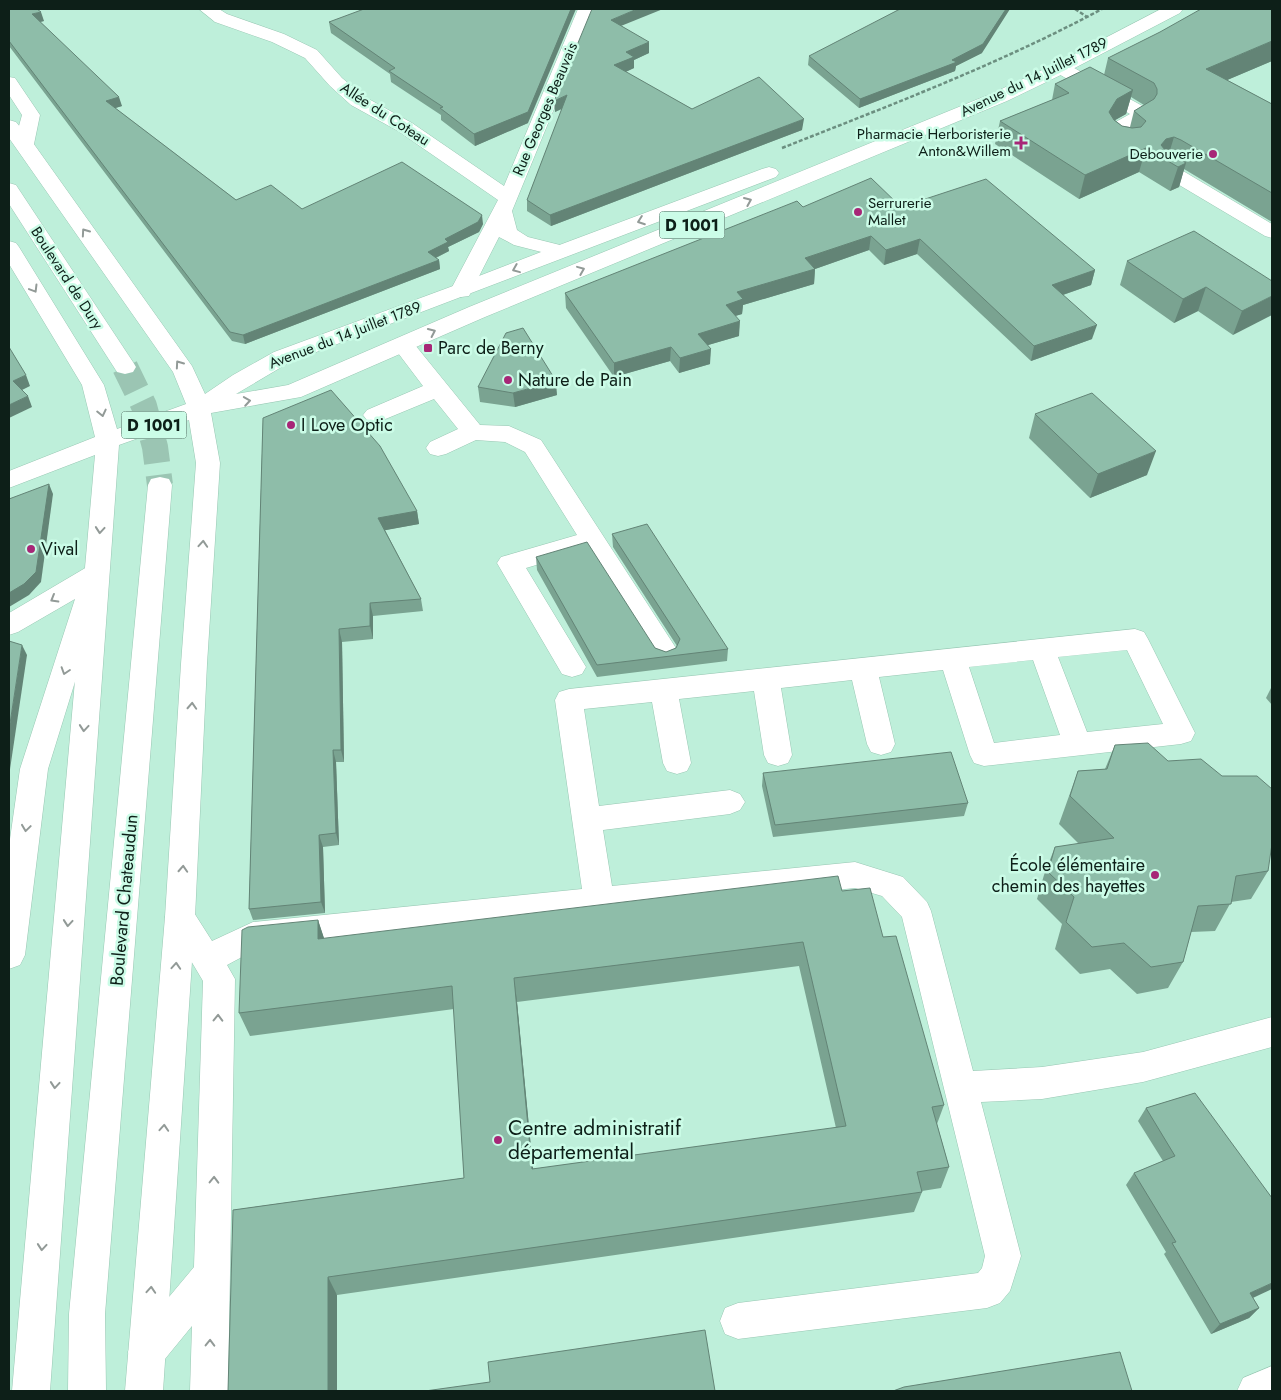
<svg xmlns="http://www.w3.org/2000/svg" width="1281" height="1400" viewBox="0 0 1281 1400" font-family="Jost,sans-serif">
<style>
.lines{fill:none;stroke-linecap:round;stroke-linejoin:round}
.major-tunnel{stroke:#9bc5b3;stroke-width:26;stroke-dasharray:26 12;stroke-linecap:butt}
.minor-casing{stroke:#98c7b3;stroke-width:1}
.major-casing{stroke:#98c7b3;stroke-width:1}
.path{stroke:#6c8f80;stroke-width:2.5;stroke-dasharray:4 2;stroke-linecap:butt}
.minor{fill:#fff;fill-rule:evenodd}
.major{fill:#fff;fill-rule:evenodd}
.wall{fill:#7aa391;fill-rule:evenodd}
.shaded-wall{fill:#638476}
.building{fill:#8ebda9;stroke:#638476;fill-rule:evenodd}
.oneway{stroke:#929a97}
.poi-dot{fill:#a72777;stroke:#cbfce7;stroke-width:2}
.labels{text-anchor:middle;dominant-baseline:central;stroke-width:5;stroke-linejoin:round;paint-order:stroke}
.far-street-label{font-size:15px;fill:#0d1f18;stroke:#cbfce7}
.far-poi-label{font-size:15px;fill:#0d1f18;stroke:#cbfce7;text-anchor:end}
.shield{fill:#cbfce7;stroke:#466156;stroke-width:1}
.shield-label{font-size:16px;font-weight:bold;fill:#0d1f18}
.poi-label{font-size:18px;fill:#0d1f18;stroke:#cbfce7;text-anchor:start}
.street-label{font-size:18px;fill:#0d1f18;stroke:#cbfce7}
.near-poi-label{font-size:21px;fill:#0d1f18;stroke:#cbfce7;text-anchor:start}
</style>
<rect width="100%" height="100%" fill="#beefda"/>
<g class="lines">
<!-- major-tunnel -->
<polyline class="major-tunnel" points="125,367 144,406 155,447 160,485"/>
<!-- minor casing -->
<g class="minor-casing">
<g id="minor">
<polygon points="199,9 219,9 227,14 284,34 317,50 342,78 365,97 412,123 504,186 578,9 595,9 512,211 517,230 528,237 568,247 571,251 568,255 561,257 514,245 499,237 469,296 461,297 453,296 450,291 498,200 398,131 351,105 330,86 305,58 272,42 215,22"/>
<path d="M 1061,63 L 1067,64 L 1146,108 C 1157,124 1131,126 1125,135 L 1137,145 L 1134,149 C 1123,152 1109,147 1105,135 L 1112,124 L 1130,114 L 1055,72 L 1052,68 L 1055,64 Z"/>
<polygon points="9,77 15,78 40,115 34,144 31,148 24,150 17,148 14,144 22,115 9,95"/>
<polygon points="1166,163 1173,165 1272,224 1272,238 1265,236 1159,173 1156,169 1159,165"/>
<polygon points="403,338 411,340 480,425 509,426 541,440 674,645 678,652 674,659 665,662 656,659 587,550 526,568 586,667 582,674 572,677 562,674 497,563 501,557 577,535 525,452 505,442 476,440 446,454 438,456 430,454 426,448 430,442 458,429 434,399 383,420 375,423 367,420 363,415 367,410 423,386 392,345 395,340"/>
<polygon points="96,565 105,567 109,574 101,583 104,588 48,769 25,955 20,965 9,969 9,846 20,769 75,599 18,632 9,635 9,613 87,567"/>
<path d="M 1135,629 L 1144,632 L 1148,639 L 1195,733 L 1191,741 L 1181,744 L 984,766 L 974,763 L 970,755 L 943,670 L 879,677 L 895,744 L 891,752 L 881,755 L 871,752 L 867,744 L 852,680 L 781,688 L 792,755 L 788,763 L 778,766 L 768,763 L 764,755 L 754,691 L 679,699 L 691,763 L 687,771 L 677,774 L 667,771 L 663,763 L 652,702 L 584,709 L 599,806 L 730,790 L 740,794 L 745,802 L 740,810 L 730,814 L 603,830 L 612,886 L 855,862 L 903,877 L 927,902 L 931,911 L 973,1071 L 1042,1067 L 1143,1052 L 1272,1017 L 1272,1047 L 1143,1082 L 1042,1099 L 981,1102 L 1021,1256 L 1010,1291 L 1000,1303 L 987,1308 L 738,1339 L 725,1334 L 720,1321 L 725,1308 L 738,1303 L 978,1273 L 982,1268 L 985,1256 L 902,917 L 882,896 L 855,888 L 257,949 L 227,965 L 235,979 L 228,1391 L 190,1391 L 192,1326 L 160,1365 L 147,1371 L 134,1365 L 128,1352 L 134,1339 L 194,1267 L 203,981 L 165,917 L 169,908 L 180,904 L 191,908 L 212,941 L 253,922 L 582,889 L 555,700 L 559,692 L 569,689 ZM 1127,650 L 1163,724 L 1087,732 L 1058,657 ZM 1033,660 L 1060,735 L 994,743 L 969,667 Z"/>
<polygon points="1272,1366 1272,1391 1237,1391 1243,1378"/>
</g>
</g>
<!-- major casing -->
<g class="major-casing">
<g id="major">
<polygon points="1161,9 1183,9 1180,13 1067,72 1007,101 485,317 301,397 211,413 220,463 207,664 195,917 163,1391 125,1391 165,917 181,664 196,463 189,420 119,445 50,1391 12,1391 95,455 9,488 9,471 95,437 82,385 9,264 9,241 16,243 19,247 104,385 117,429 186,404 173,372 9,138 9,120 16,122 31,140 192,366 205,394 233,375 274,352 453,286 554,247 762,169 769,167 776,169 779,173 776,177 290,362 236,394 288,385 469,307 993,93 1055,64"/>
<polygon points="9,183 16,185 133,362 136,367 133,372 125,374 117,372 9,204"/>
<polygon points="160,477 169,479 172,485 105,1314 106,1391 68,1391 69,1314 148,485 151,479"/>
</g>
</g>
<!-- path -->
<g class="path">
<polyline points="1075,9 1087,17"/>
<path d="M 782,148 C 891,105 999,64 1102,9"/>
</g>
<!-- minor -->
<use href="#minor" class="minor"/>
<!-- major -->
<use href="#major" class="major"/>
</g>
<!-- wall -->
<g class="wall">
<polygon points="9,9 44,21 40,22 122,106 115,108 236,200 302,209 483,224 479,232 448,247 449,251 436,258 439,260 440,269 245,344 232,341 9,46"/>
<polygon points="329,22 528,123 475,146 441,120 441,115 391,82 390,74 331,33"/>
<polygon points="622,26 649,53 634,60 634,68 625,72 692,109 802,130 551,226 527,211 527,200 562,109 555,112"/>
<polygon points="982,53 956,66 955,71 859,108 808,65 809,56"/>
<path d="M 1108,58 L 1272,61 L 1227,80 L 1272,104 L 1272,222 L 1184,169 L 1179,187 L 1170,191 L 1139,172 L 1079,199 L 995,144 L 1000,121 L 1052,100 L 1055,84 L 1104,75 ZM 1131,97 L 1144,105 L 1134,111 L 1130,127 L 1122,126 L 1115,120 L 1126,114 Z"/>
<polygon points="803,207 901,207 1095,270 1091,285 1063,295 1092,339 1031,361 917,254 884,265 869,250 815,269 814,284 743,305 742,314 735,316 739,336 708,345 710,364 679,373 670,361 614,377 566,308 565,293"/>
<polygon points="1127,261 1272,281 1233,335 1198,311 1174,323 1120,285"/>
<polygon points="478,387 557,395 515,407 480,402"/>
<polygon points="1035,414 1147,475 1090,498 1029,438"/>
<polygon points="263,418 417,511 419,524 385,530 421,599 423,611 373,616 373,639 342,642 344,762 336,762 339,845 323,847 325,913 253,920 249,909"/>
<polygon points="612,534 728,649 727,661 597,677 537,570 536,557 655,648 666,652 676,648 677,646 613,547"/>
<polygon points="1272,686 1272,705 1266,698"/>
<polygon points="1115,745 1268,871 1251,899 1231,902 1215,931 1191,932 1183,962 1168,988 1137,994 1110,969 1080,974 1055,949 1062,924 1037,899 1044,875 1055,847 1079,844 1059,824 1078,771 1105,769"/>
<polygon points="763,773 968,803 964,816 773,837 762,786"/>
<path d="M 842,891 L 883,937 L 944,1105 L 937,1124 L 949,1167 L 941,1188 L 922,1191 L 922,1192 L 914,1212 L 337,1295 L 233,1210 L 464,1178 L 454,1009 L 250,1036 L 239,1013 L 318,920 L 324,939 ZM 799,966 L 836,1128 L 533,1169 L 517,1002 Z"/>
<polygon points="1195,1093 1253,1298 1259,1308 1249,1318 1211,1334 1164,1254 1166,1252 1126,1185 1134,1173 1163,1161 1138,1121 1146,1108"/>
</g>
<!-- shaded-wall -->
<g class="shaded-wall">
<polygon points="571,9 576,9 528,123 475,146 474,134"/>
<polygon points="637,9 663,9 611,30 611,20"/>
<polygon points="1006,9 1010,9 982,53 956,66 955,71 859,108 860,99 952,60"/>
<polygon points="41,12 44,21 35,23 32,14"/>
<polygon points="1272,41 1272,61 1199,92 1206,69"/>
<polygon points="649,42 649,53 634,60 634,68 615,77 614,65 626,52"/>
<polygon points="1133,90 1126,114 1110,123 1109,112 1117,99"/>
<polygon points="567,95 567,106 555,112 554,101"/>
<polygon points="119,97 122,106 109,110 106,101"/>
<polygon points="804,119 802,130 551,226 550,215"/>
<polygon points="1174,137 1167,160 1161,145 1166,139"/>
<polygon points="1146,148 1139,172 1079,199 1085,175"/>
<polygon points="1186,163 1179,187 1170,191 1178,167"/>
<polygon points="482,215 483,224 479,232 448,247 449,251 429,261 428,252 445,239"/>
<polygon points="871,236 869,250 815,269 814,284 743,305 742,314 725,319 726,305 737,292 805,258"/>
<polygon points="920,239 917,254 884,265 886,250"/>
<polygon points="439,260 440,269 245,344 243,335"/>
<polygon points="1095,270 1091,285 1048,300 1052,285"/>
<polygon points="1206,287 1198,311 1174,323 1183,299"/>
<polygon points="1272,296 1272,315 1233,335 1242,311"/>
<polygon points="740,321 739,336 698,348 698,334"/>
<polygon points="1097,325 1092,339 1031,361 1034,346"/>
<polygon points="671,347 670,361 614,377 614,363"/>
<polygon points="711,349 710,364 679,373 680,358"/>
<polygon points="26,375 30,386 18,392 13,381"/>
<polygon points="556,381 557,395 515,407 513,393"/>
<polygon points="28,396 32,407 9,418 9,405"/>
<polygon points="1156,451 1147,475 1090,498 1098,474"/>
<polygon points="49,484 53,494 41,582 29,595 9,607 9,593"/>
<polygon points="417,511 419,524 381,531 378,518"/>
<polygon points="370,603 373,616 373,639 370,626"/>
<polygon points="339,629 342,642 344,762 341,750"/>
<polygon points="22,645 27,655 9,776 9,730"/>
<polygon points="333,750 336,762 339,845 336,833"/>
<polygon points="319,835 323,847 325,913 321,902"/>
<polygon points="318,920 326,944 318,939"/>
<polygon points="514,978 517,1002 535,1189 532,1169"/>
<polygon points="328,1277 337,1295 337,1391 328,1391"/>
<polygon points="1272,1283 1272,1289 1240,1304 1250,1293"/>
<polygon points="1259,1308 1249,1318 1211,1334 1220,1324"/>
</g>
<!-- building -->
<g class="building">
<polygon points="9,9 37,9 41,12 32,14 119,97 106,101 236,200 271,185 302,209 402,162 482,215 478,222 445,239 448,242 428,252 439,260 243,335 230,332 9,41"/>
<polygon points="364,9 571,9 528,112 474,134 440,108 443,107 389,71 395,68 329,22"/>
<polygon points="592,9 637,9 611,20 649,42 626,52 634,57 614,65 692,109 759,77 804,119 550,215 527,200 567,95 554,101"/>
<polygon points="900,9 1006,9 983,44 952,60 957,62 860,99 809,56"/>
<polygon points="1201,9 1272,9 1272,41 1206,69 1272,104 1272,193 1181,140 1174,137 1166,139 1161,145 1165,150 1186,163 1178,167 1146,148 1085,175 1000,121 1069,93 1055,84 1090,67 1133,90 1117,99 1109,112 1114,120 1122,126 1132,128 1141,127 1146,121 1134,111 1154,99 1157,94 1157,89 1154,83 1108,58 1160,32"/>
<polygon points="871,178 901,207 986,179 1095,270 1052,285 1097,325 1034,346 920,239 886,250 871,236 805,258 815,269 737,292 743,299 726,305 740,321 698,334 711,349 680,358 671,347 614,363 565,293 797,201 803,207"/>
<polygon points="1194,231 1272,281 1272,296 1242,311 1206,287 1183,299 1127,261"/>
<polygon points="523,328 556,381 513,393 478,387 506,333"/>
<polygon points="9,347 26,375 13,381 28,396 9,405"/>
<polygon points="331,390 380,446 417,511 378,518 421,599 370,603 370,626 339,629 341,750 333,750 336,833 319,835 321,902 249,909 263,418"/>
<polygon points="1092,393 1156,451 1098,474 1035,414"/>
<polygon points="49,484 36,572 24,584 9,593 9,499"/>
<polygon points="647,524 728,649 597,665 536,557 587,542 655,648 666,652 676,648 680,639 612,534"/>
<polygon points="9,641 22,645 9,730"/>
<polygon points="1148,743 1168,761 1201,759 1222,776 1257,776 1272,789 1272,844 1268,871 1236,876 1231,904 1198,906 1183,962 1151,967 1124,943 1092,947 1066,922 1074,897 1048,872 1055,847 1114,838 1070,796 1078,771 1107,769 1115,745"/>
<polygon points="951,752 968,803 775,825 763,773"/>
<path d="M 838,876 L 842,891 L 870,888 L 883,937 L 896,936 L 944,1105 L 932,1107 L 949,1167 L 917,1172 L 922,1192 L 328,1277 L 328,1391 L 228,1391 L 233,1210 L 464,1178 L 452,986 L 239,1013 L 242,930 L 248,927 L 318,920 L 318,939 ZM 803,942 L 846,1126 L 532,1169 L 514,978 Z"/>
<polygon points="1195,1093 1272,1198 1272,1283 1250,1293 1259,1308 1220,1324 1172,1243 1176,1242 1134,1173 1175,1156 1146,1108"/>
<polygon points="705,1330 715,1391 425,1391 490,1382 488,1362"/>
<polygon points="1120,1352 1132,1391 893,1391 904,1387"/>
</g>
<!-- one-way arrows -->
<defs><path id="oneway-chevron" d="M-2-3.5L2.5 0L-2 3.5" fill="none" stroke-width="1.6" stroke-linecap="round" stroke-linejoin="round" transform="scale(1.25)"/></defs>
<g class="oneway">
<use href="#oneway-chevron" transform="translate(748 201) rotate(-23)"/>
<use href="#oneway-chevron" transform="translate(641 221) rotate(160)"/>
<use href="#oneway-chevron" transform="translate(85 232) rotate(-125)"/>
<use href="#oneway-chevron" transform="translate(516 269) rotate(158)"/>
<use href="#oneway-chevron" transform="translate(581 270) rotate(-22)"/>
<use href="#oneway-chevron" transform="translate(34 289) rotate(59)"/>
<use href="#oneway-chevron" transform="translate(432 332) rotate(-25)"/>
<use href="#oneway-chevron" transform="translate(179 364) rotate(-125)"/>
<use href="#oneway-chevron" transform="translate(247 401) rotate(-9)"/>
<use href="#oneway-chevron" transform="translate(102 413) rotate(77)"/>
<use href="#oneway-chevron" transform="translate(100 530) rotate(95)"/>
<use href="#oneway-chevron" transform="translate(203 544) rotate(-86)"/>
<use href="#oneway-chevron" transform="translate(54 599) rotate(150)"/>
<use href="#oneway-chevron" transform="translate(65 671) rotate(108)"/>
<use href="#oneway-chevron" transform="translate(192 706) rotate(-87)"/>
<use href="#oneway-chevron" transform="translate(84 728) rotate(95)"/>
<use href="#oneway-chevron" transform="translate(26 828) rotate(98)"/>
<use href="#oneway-chevron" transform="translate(183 869) rotate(-87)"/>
<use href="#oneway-chevron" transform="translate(68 923) rotate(95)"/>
<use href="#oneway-chevron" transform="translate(176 966) rotate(-86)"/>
<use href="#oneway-chevron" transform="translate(218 1018) rotate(-89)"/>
<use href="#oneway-chevron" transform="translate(55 1085) rotate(95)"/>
<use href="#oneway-chevron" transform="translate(164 1128) rotate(-86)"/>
<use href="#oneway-chevron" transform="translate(214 1180) rotate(-89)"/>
<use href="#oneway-chevron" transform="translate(42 1247) rotate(95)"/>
<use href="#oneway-chevron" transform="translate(151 1290) rotate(-86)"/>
<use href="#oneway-chevron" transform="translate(210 1343) rotate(-89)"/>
</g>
<!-- markers -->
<g class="poi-dot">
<path d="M1018.5 135.5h5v5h5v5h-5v5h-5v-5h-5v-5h5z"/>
<circle cx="1213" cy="154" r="5"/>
<circle cx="858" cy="212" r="5"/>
<rect x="423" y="343" width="10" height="10" rx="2.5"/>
<circle cx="508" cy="380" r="5"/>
<circle cx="291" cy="425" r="5"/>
<circle cx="31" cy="549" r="5"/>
<circle cx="1155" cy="875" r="5"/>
<circle cx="498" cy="1140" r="5"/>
</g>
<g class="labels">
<!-- far-street labels -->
<g class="far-street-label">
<text transform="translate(1034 77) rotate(-26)">Avenue du 14 Juillet 1789</text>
<text transform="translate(545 109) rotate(-67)">Rue Georges Beauvais</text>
<text transform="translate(385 114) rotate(33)">Allée du Coteau</text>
<text transform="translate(67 278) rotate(57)">Boulevard de Dury</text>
<text transform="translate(345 335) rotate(-21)">Avenue du 14 Juillet 1789</text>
</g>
<!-- far-poi labels -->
<g class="far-poi-label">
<text x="1011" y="134">Pharmacie Herboristerie<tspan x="1011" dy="17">Anton&amp;Willem</tspan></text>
<text x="1203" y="154">Debouverie</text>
<text x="868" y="203" text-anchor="start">Serrurerie<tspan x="868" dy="17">Mallet</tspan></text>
</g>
<!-- shield labels -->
<g class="shield">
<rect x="659.5" y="211.5" width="65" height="27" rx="4"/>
<rect x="121.5" y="411.5" width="65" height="27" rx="4"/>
</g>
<g class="shield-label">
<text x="692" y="225">D 1001</text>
<text x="154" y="425">D 1001</text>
</g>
<!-- poi labels -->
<g class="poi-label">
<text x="438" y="348">Parc de Berny</text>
<text x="518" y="380">Nature de Pain</text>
<text x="301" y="425">I Love Optic</text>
<text x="41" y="549">Vival</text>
<text x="1145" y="865" text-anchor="end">École élémentaire<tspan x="1145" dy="21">chemin des hayettes</tspan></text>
</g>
<!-- street labels -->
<g class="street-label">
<text transform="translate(124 900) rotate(-85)">Boulevard Chateaudun</text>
</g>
<!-- near-poi labels -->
<g class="near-poi-label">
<text x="508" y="1128">Centre administratif<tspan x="508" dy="24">départemental</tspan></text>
</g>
</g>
<!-- border -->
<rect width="1281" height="1400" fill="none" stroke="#0d1f18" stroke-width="20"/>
</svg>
